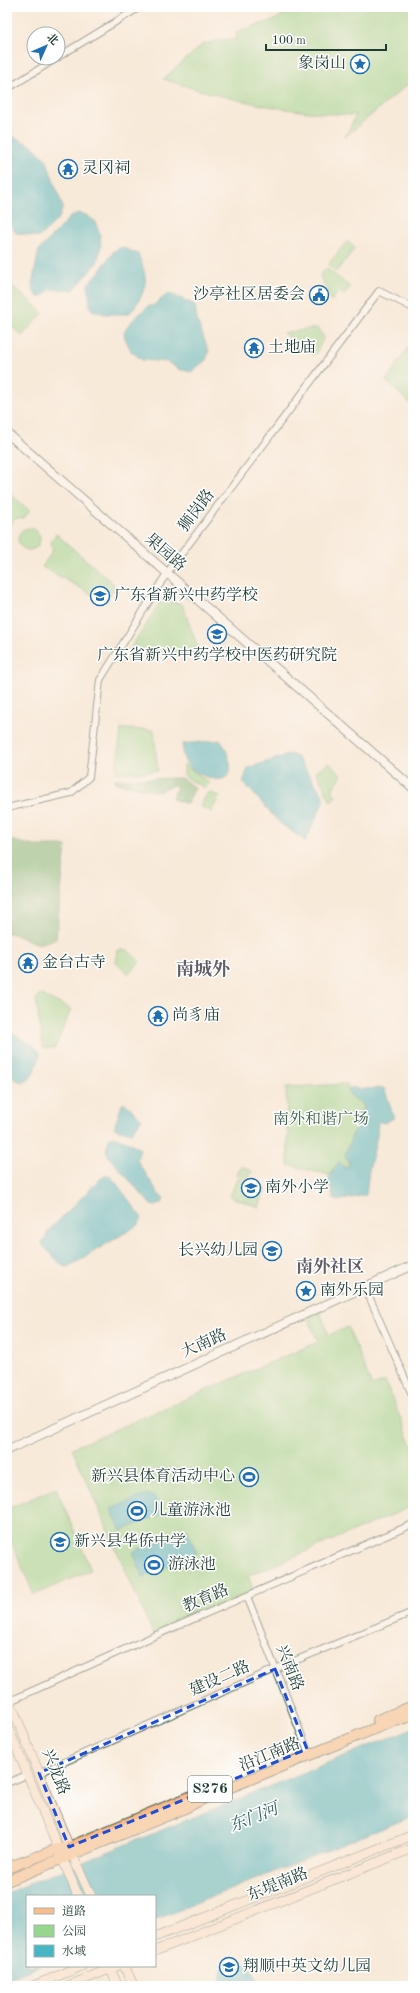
<svg xmlns="http://www.w3.org/2000/svg" width="420" height="1993" viewBox="0 0 420 1993" font-family="'Old Standard TT','Noto Serif SC',serif">
<style>
.green{fill:#96d68d;stroke:#5a8a60}
.forest{fill:#78b778;stroke:#4c7a56}
.water{fill:#48b5c4;stroke:#34797c}
.lines{fill:none;stroke-linecap:round;stroke-linejoin:round}
.minor-casing{stroke:#40574d;stroke-width:8}
.tertiary-casing{stroke:#40574d;stroke-width:10}
.secondary-casing{stroke:#40574d;stroke-width:10}
.primary-casing{stroke:#40574d;stroke-width:12}
.minor{stroke:#fff;stroke-width:6}
.tertiary{stroke:#fff;stroke-width:8}
.secondary{stroke:#fde4d0;stroke-width:9}
.primary{stroke:#f9bc8a;stroke-width:10}
.marked{fill:none;stroke:#1d4ed8;stroke-width:3;stroke-dasharray:8 5;stroke-linejoin:round}
.labels{text-anchor:middle;dominant-baseline:central;stroke-width:3;stroke-linejoin:round;paint-order:stroke}
.shield{fill:#fff;stroke:#627771;stroke-width:1}
.shield-label{font-size:15px;font-weight:bold;fill:#1f3d34}
.poi-label{font-size:16px;fill:#1f3d34;stroke:#fff;text-anchor:start}
.street-label{font-size:16px;fill:#1f3d34;stroke:#fff}
.park-label{font-size:16px;fill:#3d634a;stroke:#fff}
.neighbourhood-label{font-size:17px;font-weight:bold;fill:#625d66;stroke:#fff}
.water-label{font-size:17px;font-style:italic;fill:#2b615f;stroke:#fff}
.quarter-label{font-size:18px;font-weight:bold;fill:#625d66;stroke:#fff}
</style>
<rect width="100%" height="100%" fill="#fff"/>
<filter id="ink" filterUnits="userSpaceOnUse"><feTurbulence type="fractalNoise" baseFrequency=".025" numOctaves="2"/><feDisplacementMap in="SourceGraphic" scale="8" xChannelSelector="R" yChannelSelector="G"/><feConvolveMatrix kernelMatrix="1 2 1 2 8 2 1 2 1" color-interpolation-filters="sRGB"/></filter>
<filter id="wash" filterUnits="userSpaceOnUse"><feTurbulence type="fractalNoise" baseFrequency=".012" numOctaves="4" result="noise"/><feDisplacementMap in="SourceGraphic" scale="16" xChannelSelector="R" yChannelSelector="G"/><feGaussianBlur stdDeviation="0.9" result="paint"/><feColorMatrix in="noise" values="0 0 0 0 0 0 0 0 0 0 0 0 0 0 0 0 0 1.4 0 .05"/><feComposite in="paint" operator="in"/></filter>
<g filter="url(#wash)">
<rect width="100%" height="100%" fill="#f8ead9"/>
<!-- green -->
<g class="green">
<path d="M 296,7 L 413,7 L 413,80 L 345,137 L 356,115 C 290,114 225,99 163,79 L 203,44 L 224,39 L 237,39 L 236,32 L 274,20 Z"/>
<polygon points="347,241 355,248 336,272 328,265"/>
<polygon points="326,268 350,287 344,295 339,291 331,301 320,275"/>
<polygon points="7,281 43,313 22,336 7,322"/>
<polygon points="317,328 324,337 316,354 283,333"/>
<polygon points="408,348 413,350 413,406 386,381"/>
<polygon points="7,491 30,511 24,518 15,519 7,528"/>
<circle cx="29" cy="539" r="11"/>
<polygon points="56,534 115,585 106,602 42,567 53,550 51,542"/>
<polygon points="162,599 182,604 201,656 128,652"/>
<polygon points="121,729 154,730 158,771 116,773"/>
<polygon points="329,763 342,775 332,790 336,796 331,802 316,771"/>
<polygon points="184,764 209,783 205,788 189,780 184,775"/>
<polygon points="208,792 220,796 211,812 200,806"/>
<polygon points="118,950 128,950 140,962 129,974 116,962"/>
<polygon points="40,994 71,1009 55,1048 43,1048 36,1000"/>
<polygon points="347,1084 350,1095 364,1105 345,1155 350,1165 344,1168 339,1162 329,1175 288,1165 286,1087"/>
<polygon points="241,1166 252,1171 248,1179 237,1175"/>
<polygon points="237,1178 266,1188 259,1207 230,1197"/>
<polygon points="318,1307 329,1335 348,1327 372,1386 385,1381 413,1448 413,1506 248,1576 255,1593 154,1636 72,1448 318,1342 306,1313"/>
<polygon points="56,1488 91,1570 34,1595 7,1532 7,1509"/>
</g>
<!-- forest -->
<g class="forest">
<polygon points="181,778 195,788 187,804 172,799 177,787 173,785 165,788 161,792 116,783 115,779"/>
<polygon points="7,839 34,846 66,846 56,939 38,944 9,932 7,935"/>
</g>
<!-- water -->
<g class="water">
<polygon points="7,134 33,146 46,159 63,207 59,218 39,237 16,233 7,221"/>
<polygon points="78,213 86,215 95,221 100,235 101,246 98,261 74,290 51,289 39,298 33,291 32,284 39,250 70,217"/>
<path d="M 122,247 L 138,254 C 141,261 144,269 145,276 C 148,288 137,305 129,314 L 104,314 L 92,310 L 90,306 L 88,284 L 99,272 L 114,251 Z"/>
<polygon points="169,293 195,305 197,320 209,352 206,360 191,372 178,369 167,362 142,360 131,351 125,338 124,333 128,325 147,307 154,305"/>
<path d="M 220,740 C 225,747 227,751 229,759 C 240,794 191,777 184,759 C 182,755 183,749 182,744 Z"/>
<polygon points="290,754 298,758 324,797 324,801 305,841 280,823 243,782 248,768"/>
<path d="M 14,1034 L 36,1048 L 40,1053 C 40,1059 37,1064 35,1069 C 28,1087 20,1084 7,1073 L 7,1036 Z"/>
<path d="M 352,1087 L 357,1089 L 384,1088 C 386,1091 392,1113 394,1118 L 384,1123 L 378,1121 L 377,1136 L 369,1170 L 366,1195 L 337,1201 L 334,1199 L 328,1179 L 339,1161 L 344,1168 L 350,1165 L 345,1155 L 364,1105 L 350,1095 L 348,1089 Z"/>
<polygon points="125,1103 142,1119 131,1133 114,1128 122,1104"/>
<polygon points="112,1136 129,1142 140,1149 137,1160 160,1196 164,1198 163,1202 156,1206 151,1205 109,1157 106,1150 109,1138"/>
<polygon points="104,1175 109,1175 114,1180 142,1218 138,1225 75,1263 67,1267 63,1266 43,1246 42,1243 50,1229"/>
<polygon points="148,1494 155,1498 162,1514 121,1531 111,1509"/>
<polygon points="187,1529 197,1553 143,1577 133,1552"/>
<polygon points="413,1728 413,1816 155,1920 155,1896 27,1896 27,1966 40,1966 7,1979 7,1893"/>
<path d="M 232,1960 C 247,1963 254,1968 258,1983 L 256,1986 L 227,1986 L 221,1981 C 220,1970 222,1964 232,1960 Z"/>
</g>
</g>
<g filter="url(#ink)">
<g class="lines">
<!-- minor casing -->
<g class="minor-casing">
<g id="minor">
<polyline points="58,57 140,7"/>
<polyline points="7,89 57,58"/>
<polyline points="7,808 71,793 89,777 100,680 167,573 379,291 413,308"/>
<polyline points="365,1287 413,1397"/>
<polyline points="247,1596 307,1749"/>
<polyline points="10,1701 154,1636 413,1524"/>
<polyline points="39,1773 275,1669 413,1612"/>
<polyline points="7,1783 27,1775"/>
</g>
</g>
<!-- tertiary casing -->
<g class="tertiary-casing">
<g id="tertiary">
<polyline points="7,433 413,788"/>
<polyline points="7,1450 413,1265"/>
</g>
</g>
<!-- secondary casing -->
<g class="secondary-casing">
<g id="secondary">
<polyline points="7,1694 69,1847 91,1896"/>
<polyline points="7,1725 78,1896"/>
<polyline points="155,1937 413,1835"/>
<polyline points="155,1951 413,1848"/>
<polyline points="109,1966 118,1986"/>
<polyline points="124,1966 134,1986"/>
<polyline points="33,1986 82,1966"/>
<polyline points="68,1986 117,1966"/>
</g>
</g>
<!-- primary casing -->
<g class="primary-casing">
<g id="primary">
<polyline points="378,1720 413,1706"/>
<polyline points="7,1868 58,1849 69,1847 211,1788"/>
<polyline points="7,1881 183,1809 211,1795 386,1724 413,1715"/>
</g>
</g>
<!-- minor -->
<use href="#minor" class="minor"/>
<!-- tertiary -->
<use href="#tertiary" class="tertiary"/>
<!-- secondary -->
<use href="#secondary" class="secondary"/>
<!-- primary -->
<use href="#primary" class="primary"/>
</g>
</g>
<!-- marked area -->
<path d="M0 0H420V1993H0ZM 275,1669 L 307,1749 L 69,1847 L 39,1773 Z" fill="#f8ead9" fill-opacity=".55" fill-rule="evenodd"/>
<path class="marked" d="M 275,1669 L 307,1749 L 69,1847 L 39,1773 Z"/>
<!-- icons -->
<defs>
<g id="sight-ring" transform="scale(1)"><circle r="9.5" fill="#fff" stroke="#1f6fb2" stroke-width="1.5"/><path d="M0-6L1.8-2.2L6-1.7L2.9 1.2L3.7 5.4L0 3.3L-3.7 5.4L-2.9 1.2L-6-1.7L-1.8-2.2Z" fill="#1f6fb2"/></g>
<g id="temple-ring" transform="scale(1)"><circle r="9.5" fill="#fff" stroke="#1f6fb2" stroke-width="1.5"/><path d="M0-6L5-2H3V0L6.5 2.5H4V6H1.5V3h-3V6H-4V2.5H-6.5L-3 0V-2H-5Z" fill="#1f6fb2"/></g>
<g id="civic-ring" transform="scale(1)"><circle r="9.5" fill="#fff" stroke="#1f6fb2" stroke-width="1.5"/><path d="M-.6-6.5H3V-4.5H.6V-3L4-1V1h2V6H-6V1h2V-1L-.6-3ZM-1.2 2.5V6h2.4V2.5Z" fill="#1f6fb2"/></g>
<g id="university-ring" transform="scale(1)"><circle r="9.5" fill="#fff" stroke="#1f6fb2" stroke-width="1.5"/><path d="M0-5L7-2L0 1L-7-2ZM-4 1L0 2.5L4 1V4Q0 6-4 4Z" fill="#1f6fb2"/></g>
<g id="school-ring" transform="scale(1)"><circle r="9.5" fill="#fff" stroke="#1f6fb2" stroke-width="1.5"/><path d="M0-5L7-2L0 1L-7-2ZM-4 1L0 2.5L4 1V4Q0 6-4 4Z" fill="#1f6fb2"/></g>
<g id="stadium-ring" transform="scale(1)"><circle r="9.5" fill="#fff" stroke="#1f6fb2" stroke-width="1.5"/><path d="M0-5a6.5 5 0 1 0 0 10a6.5 5 0 1 0 0-10ZM-3.5-1.8h7v3.6h-7Z" fill="#1f6fb2"/></g>
</defs>
<g fill-rule="evenodd">
<use href="#sight-ring" x="360" y="64"/>
<use href="#temple-ring" x="68" y="169"/>
<use href="#civic-ring" x="319" y="295"/>
<use href="#temple-ring" x="254" y="348"/>
<use href="#university-ring" x="100" y="596"/>
<use href="#university-ring" x="217" y="634"/>
<use href="#temple-ring" x="28" y="963"/>
<use href="#temple-ring" x="158" y="1016"/>
<use href="#school-ring" x="251" y="1188"/>
<use href="#school-ring" x="272" y="1251"/>
<use href="#sight-ring" x="306" y="1291"/>
<use href="#stadium-ring" x="249" y="1477"/>
<use href="#stadium-ring" x="137" y="1511"/>
<use href="#school-ring" x="60" y="1542"/>
<use href="#stadium-ring" x="154" y="1565"/>
<use href="#school-ring" x="229" y="1967"/>
</g>
<g class="labels">
<!-- shield labels -->
<rect class="shield" x="188" y="1776" width="44" height="26" rx="3"/>
<g class="shield-label">
<text x="210" y="1789">S276</text>
</g>
<!-- poi labels -->
<g class="poi-label">
<text x="346" y="64" text-anchor="end">象岗山</text>
<text x="82" y="169">灵冈祠</text>
<text x="305" y="295" text-anchor="end">沙亭社区居委会</text>
<text x="268" y="348">土地庙</text>
<text x="114" y="596">广东省新兴中药学校</text>
<text x="217" y="656" text-anchor="middle">广东省新兴中药学校中医药研究院</text>
<text x="42" y="963">金台古寺</text>
<text x="172" y="1016">尚豸庙</text>
<text x="265" y="1188">南外小学</text>
<text x="258" y="1251" text-anchor="end">长兴幼儿园</text>
<text x="320" y="1291">南外乐园</text>
<text x="235" y="1477" text-anchor="end">新兴县体育活动中心</text>
<text x="151" y="1511">儿童游泳池</text>
<text x="74" y="1542">新兴县华侨中学</text>
<text x="168" y="1565">游泳池</text>
<text x="243" y="1967">翔顺中英文幼儿园</text>
</g>
<!-- street labels -->
<g class="street-label">
<text transform="translate(197 511) rotate(-53)">狮岗路</text>
<text transform="translate(165 553) rotate(41)">果园路</text>
<text transform="translate(204 1344) rotate(-24)">大南路</text>
<text transform="translate(206 1599) rotate(-23)">教育路</text>
<text transform="translate(289 1668) rotate(68)">兴南路</text>
<text transform="translate(220 1679) rotate(-24)">建设二路</text>
<text transform="translate(270 1755) rotate(-22)">沿江南路</text>
<text transform="translate(55 1772) rotate(68)">兴龙路</text>
<text transform="translate(278 1885) rotate(-22)">东堤南路</text>
</g>
<!-- park labels -->
<g class="park-label">
<text x="321" y="1120">南外和谐广场</text>
</g>
<!-- neighbourhood labels -->
<g class="neighbourhood-label">
<text x="330" y="1267">南外社区</text>
</g>
<!-- water labels -->
<g class="water-label">
<text transform="translate(254 1818) rotate(-22)">东门河</text>
</g>
<!-- quarter labels -->
<g class="quarter-label">
<text x="203" y="970">南城外</text>
</g>
</g>
<!-- margin -->
<rect width="420" height="1993" fill="none" stroke="#fff" stroke-width="24"/>
<!-- legend -->
<rect x="26" y="1895" width="130" height="72" fill="#ffffff" stroke="#a5b1ae"/>
<rect x="34" y="1908" width="20" height="6" fill="#f9bc8a" stroke="#a5b1ae"/>
<text x="62" y="1915" font-size="12" fill="#1f3d34">道路</text>
<rect x="34" y="1925" width="20" height="12" fill="#96d68d" stroke="#a5b1ae"/>
<text x="62" y="1935" font-size="12" fill="#1f3d34">公园</text>
<rect x="34" y="1945" width="20" height="12" fill="#48b5c4" stroke="#a5b1ae"/>
<text x="62" y="1955" font-size="12" fill="#1f3d34">水域</text>
<!-- north arrow -->
<g transform="translate(46 46) rotate(45)"><circle r="19" fill="#ffffff" stroke="#a5b1ae"/>
<path d="M0-3L7 15L0 10L-7 15Z" fill="#1f6fb2"/>
<text y="-6" font-size="11" font-weight="bold" text-anchor="middle" fill="#1f3d34">北</text>
</g>
<!-- scale -->
<path d="M266 44v6h120v-6" fill="none" stroke="#1f3d34" stroke-width="2"/>
<text x="272" y="44" font-size="12" fill="#1f3d34" stroke="#ffffff" stroke-width="3" paint-order="stroke">100 m</text>
</svg>
